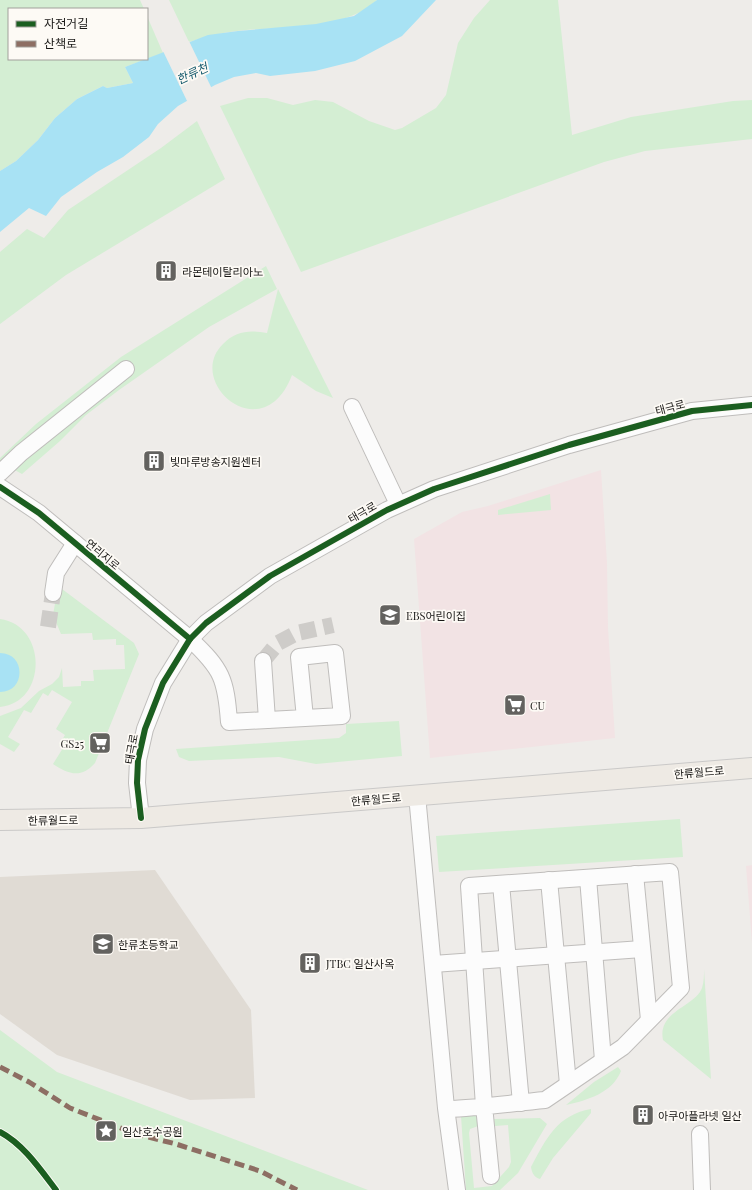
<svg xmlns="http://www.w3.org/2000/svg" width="752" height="1190" viewBox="0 0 752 1190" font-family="'Playfair Display','Noto Sans KR',serif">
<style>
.commercial{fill:#f2e3e4}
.built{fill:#e0dbd4}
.green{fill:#d4eed3}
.water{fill:#a8e2f4}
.pier{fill:#eeece9}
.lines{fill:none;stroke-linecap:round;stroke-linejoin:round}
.minor-tunnel{stroke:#ceccc9;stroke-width:16;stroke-dasharray:16 8;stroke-linecap:butt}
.minor-casing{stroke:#bfbdbb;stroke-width:18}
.major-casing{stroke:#cac9c8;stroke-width:22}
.minor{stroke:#fcfcfc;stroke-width:16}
.major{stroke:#eeeae4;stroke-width:20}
.quiet{stroke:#8d6e63;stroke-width:5;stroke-dasharray:10 5;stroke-linecap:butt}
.cycleway-casing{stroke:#fdfaf5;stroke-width:8}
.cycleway{stroke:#1b5e20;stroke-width:6}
.labels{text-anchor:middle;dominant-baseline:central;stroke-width:3.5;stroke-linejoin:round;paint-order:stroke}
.poi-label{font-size:11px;fill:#181715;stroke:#fdfaf5;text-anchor:start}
.street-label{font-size:11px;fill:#181715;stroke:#fdfaf5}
.water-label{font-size:12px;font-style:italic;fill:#12586b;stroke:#fdfaf5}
</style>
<rect width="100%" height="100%" fill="#eeece9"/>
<!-- commercial -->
<g class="commercial">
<polygon points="601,470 607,563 608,628 615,738 430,758 414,539 462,512 488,506"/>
<polygon points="752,865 752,943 746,866"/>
</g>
<!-- built -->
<polygon class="built" points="155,870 251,1010 255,1098 190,1100 57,1055 0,1014 0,877"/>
<!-- green -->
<g class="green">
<polygon points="0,0 140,0 144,9 9,9 9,59 147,59 125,67 133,83 107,88 103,86 77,99 55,118 38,140 16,161 0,171"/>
<path d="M 169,0 L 377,0 C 347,31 277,26 237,31 C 220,33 205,37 189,42 Z"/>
<polygon points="490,0 558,0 572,135 631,117 733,101 752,100 752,139 645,151 604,162 301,272 220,106 248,98 267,98 293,105 315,100 333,102 369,121 395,130 402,128 436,108 446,95 458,43 474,18"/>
<polygon points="147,16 163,53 147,59"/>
<polygon points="197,121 225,179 66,275 0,324 0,252 27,229 44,238 68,210 161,148"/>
<polygon points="266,266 277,289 209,327 119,390 86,415 60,441 22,474 0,462 0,458 36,424 121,357"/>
<path d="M 278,289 L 333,398 L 316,391 L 292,375 C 263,451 184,382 223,344 C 236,331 249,330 267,333 Z"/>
<polygon points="550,494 551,510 498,515 498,510"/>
<path d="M 58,586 L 134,643 L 139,654 L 95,763 C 81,779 68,774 53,764 L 63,748 L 59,745 L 65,735 L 56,729 L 72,702 L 52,690 L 48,696 L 43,693 L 31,713 L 24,710 L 8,737 L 20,744 L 14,752 L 0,744 L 0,716 L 21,708 L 39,691 L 52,684 L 59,677 L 62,668 L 63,687 L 81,686 L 81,681 L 94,681 L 93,670 L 125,669 L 124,645 L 116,645 L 116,639 L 93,640 L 92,633 L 61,634 L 53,615 Z"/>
<path d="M 0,619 C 47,625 48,702 0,707 Z"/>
<polygon points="399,721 402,756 316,764 279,757 189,761 179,757 176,749 339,738 346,733 346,724"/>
<polygon points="680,819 683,857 439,872 436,836"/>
<path d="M 704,969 L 711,1079 L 663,1040 C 657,1011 695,1007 702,988 C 704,982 704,975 704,969 Z"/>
<polygon points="0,1030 57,1072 368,1190 0,1190"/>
<path d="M 618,1067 L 621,1071 C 612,1093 588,1100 566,1105 L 594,1082 Z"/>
<path d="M 591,1109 L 591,1113 L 553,1158 L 540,1179 C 534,1177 532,1173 531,1167 C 546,1139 557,1115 591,1109 Z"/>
<polygon points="480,1114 481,1125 470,1129 469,1133 474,1188 492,1186 509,1167 511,1162 508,1125 495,1126 494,1119 540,1118 547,1124 518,1173 500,1190 466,1190 461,1116"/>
</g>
<!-- water -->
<g class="water">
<polygon points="377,0 436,0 402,36 355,61 315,71 270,76 256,73 234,77 215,85 178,106 158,124 149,137 123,157 97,172 61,197 46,216 29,208 0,232 0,171 16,161 38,140 55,118 77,99 103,86 107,88 133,83 125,67 208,35 238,31 316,24 354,16"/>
<path d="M 0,653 C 26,653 26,692 0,692 Z"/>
</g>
<!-- pier -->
<polygon class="pier" points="189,41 212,89 188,103 163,51"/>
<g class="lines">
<!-- minor-tunnel -->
<g class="minor-tunnel">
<polyline points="48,627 53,593"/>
<polyline points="263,661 278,643 297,633 333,625"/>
</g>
<!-- minor casing -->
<g class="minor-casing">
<g id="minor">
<polyline points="352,407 398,504"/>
<polyline points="0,473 21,453 126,369"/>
<path d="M 0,487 L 39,513 L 190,639 C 222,669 226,679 229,722 L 342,716 L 335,653 L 299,657 L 305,718"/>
<polyline points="53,593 56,573 75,543"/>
<polyline points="263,661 267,720"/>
<polyline points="417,795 446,1108 457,1190"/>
<polyline points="141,818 137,783 138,760 145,729 163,683 190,639 206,623 270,576 387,510 434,489 569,445 692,411 752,405"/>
<polyline points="635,874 649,1020"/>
<polyline points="588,878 603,1060"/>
<polyline points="549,880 568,1084"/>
<polyline points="501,884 521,1103"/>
<polyline points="433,964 642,949"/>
<path d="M 447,1109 C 480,1108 512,1103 545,1100 L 623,1047 L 681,988 L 670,872 L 469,886 L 484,1106 L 491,1176"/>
<polyline points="700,1134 702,1190"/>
</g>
</g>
<!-- major casing -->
<g class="major-casing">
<polyline id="major" points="0,820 141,818 752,768"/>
</g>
<!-- minor -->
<use href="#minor" class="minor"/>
<!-- major -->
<use href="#major" class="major"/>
<!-- quiet -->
<polyline class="quiet" points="0,1067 29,1082 70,1108 136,1134 176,1144 260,1171 297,1190"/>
<!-- cycleway casing -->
<g class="cycleway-casing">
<g id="cycleway">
<polyline points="0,487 39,513 190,639"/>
<polyline points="141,818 137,783 138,760 145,729 163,683 190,639 206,623 270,576 387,510 434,489 569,445 692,411 752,405"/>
<path d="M 0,1132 C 23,1144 40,1169 56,1190"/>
</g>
</g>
<!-- cycleway -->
<use href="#cycleway" class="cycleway"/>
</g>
<!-- icons -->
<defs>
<g id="building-square" transform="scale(1.15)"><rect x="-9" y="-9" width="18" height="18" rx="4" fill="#63625f" stroke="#fdfaf5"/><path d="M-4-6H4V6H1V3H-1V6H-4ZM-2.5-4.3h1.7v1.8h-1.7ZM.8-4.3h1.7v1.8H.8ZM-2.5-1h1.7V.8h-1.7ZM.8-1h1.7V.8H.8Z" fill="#fff"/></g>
<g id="school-square" transform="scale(1.15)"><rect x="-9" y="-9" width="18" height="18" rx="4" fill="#63625f" stroke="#fdfaf5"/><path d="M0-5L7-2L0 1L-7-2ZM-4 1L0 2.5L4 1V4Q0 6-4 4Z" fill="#fff"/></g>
<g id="supermarket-square" transform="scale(1.15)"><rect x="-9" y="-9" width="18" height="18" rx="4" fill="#63625f" stroke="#fdfaf5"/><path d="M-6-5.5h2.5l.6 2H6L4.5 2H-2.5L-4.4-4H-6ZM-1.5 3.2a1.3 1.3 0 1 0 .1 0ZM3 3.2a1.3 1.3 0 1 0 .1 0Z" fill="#fff"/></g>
<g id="sight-square" transform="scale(1.15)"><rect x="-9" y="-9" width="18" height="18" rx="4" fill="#63625f" stroke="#fdfaf5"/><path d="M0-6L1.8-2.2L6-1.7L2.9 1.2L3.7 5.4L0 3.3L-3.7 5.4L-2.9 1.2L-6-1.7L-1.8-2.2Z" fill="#fff"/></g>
</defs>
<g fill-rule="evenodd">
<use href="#building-square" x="166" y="271"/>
<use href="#building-square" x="154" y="461"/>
<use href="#school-square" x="390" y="615"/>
<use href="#supermarket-square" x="515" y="705"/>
<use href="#supermarket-square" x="100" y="743"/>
<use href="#school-square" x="103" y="944"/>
<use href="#building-square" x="310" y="963"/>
<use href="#building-square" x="643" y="1115"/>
<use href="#sight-square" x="106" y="1131"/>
</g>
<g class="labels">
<!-- poi labels -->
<g class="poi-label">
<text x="182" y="271">라몬테이탈리아노</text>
<text x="170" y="461">빛마루방송지원센터</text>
<text x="406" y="615">EBS어린이집</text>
<text x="530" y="705">CU</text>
<text x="84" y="743" text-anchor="end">GS25</text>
<text x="118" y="944">한류초등학교</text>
<text x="326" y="963">JTBC 일산사옥</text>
<text x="658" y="1115">아쿠아플라넷 일산</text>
<text x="122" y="1131">일산호수공원</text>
</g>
<!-- street labels -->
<g class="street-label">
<text transform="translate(670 407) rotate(-15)">태극로</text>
<text transform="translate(362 512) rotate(-30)">태극로</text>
<text transform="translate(103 554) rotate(40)">연리지로</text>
<text transform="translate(131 749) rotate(-80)">태극로</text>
<text transform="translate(699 772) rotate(-5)">한류월드로</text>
<text transform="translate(376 799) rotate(-5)">한류월드로</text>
<text transform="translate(53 820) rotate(-1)">한류월드로</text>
</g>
<!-- water labels -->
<g class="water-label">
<text transform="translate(192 73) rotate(-25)">한류천</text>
</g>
</g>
<!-- legend -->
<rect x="8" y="8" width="140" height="52" fill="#fdfaf5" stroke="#a19f9b"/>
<rect x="16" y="21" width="20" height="6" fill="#1b5e20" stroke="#a19f9b"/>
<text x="44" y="28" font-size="12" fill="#181715">자전거길</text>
<rect x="16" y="41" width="20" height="6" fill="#8d6e63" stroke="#a19f9b"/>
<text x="44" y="48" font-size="12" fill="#181715">산책로</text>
</svg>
